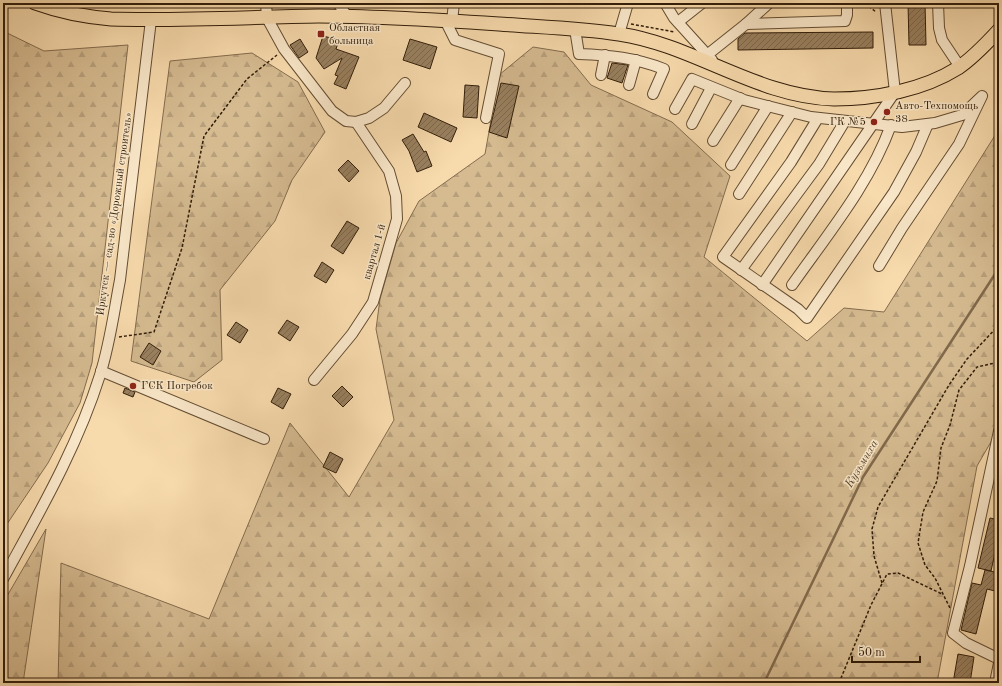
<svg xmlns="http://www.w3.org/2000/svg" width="1002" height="686" viewBox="0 0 1002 686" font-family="'Old Standard TT',serif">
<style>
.forest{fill:url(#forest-firs);stroke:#846c4e}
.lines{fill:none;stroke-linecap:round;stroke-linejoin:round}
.stream{stroke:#81694b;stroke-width:2.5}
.building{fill:url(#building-hatch);stroke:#321e0a}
.minor-casing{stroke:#644d33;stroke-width:12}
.major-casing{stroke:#321e0a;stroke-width:15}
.path{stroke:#321e0a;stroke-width:1.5;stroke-dasharray:3 2;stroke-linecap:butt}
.minor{stroke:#fae8ca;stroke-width:10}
.major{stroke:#f8dbad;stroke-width:13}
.poi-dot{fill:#8f2418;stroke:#fae8ca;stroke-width:1.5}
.labels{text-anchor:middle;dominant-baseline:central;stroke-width:3;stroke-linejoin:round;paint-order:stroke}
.poi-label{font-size:11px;fill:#321e0a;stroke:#fae8ca;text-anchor:start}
.street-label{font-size:11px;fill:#321e0a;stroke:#fae8ca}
.water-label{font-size:12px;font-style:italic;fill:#604a30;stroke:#fae8ca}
</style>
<defs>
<pattern id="forest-firs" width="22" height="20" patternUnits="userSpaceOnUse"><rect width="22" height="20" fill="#d6bb91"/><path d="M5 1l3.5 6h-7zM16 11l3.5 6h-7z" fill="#b8a07c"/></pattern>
<pattern id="building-hatch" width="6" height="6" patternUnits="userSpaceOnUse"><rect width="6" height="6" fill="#99805f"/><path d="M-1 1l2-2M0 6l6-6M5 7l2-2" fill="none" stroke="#7d684d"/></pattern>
</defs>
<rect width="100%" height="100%" fill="#f8dbad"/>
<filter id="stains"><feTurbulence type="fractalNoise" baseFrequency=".005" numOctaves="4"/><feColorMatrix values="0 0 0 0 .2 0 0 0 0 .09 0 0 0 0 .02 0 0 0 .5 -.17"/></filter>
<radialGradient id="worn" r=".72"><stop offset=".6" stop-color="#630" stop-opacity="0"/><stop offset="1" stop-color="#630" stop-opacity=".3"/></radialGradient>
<!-- forest -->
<g class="forest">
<polygon points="3,31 44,51 128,45 92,363 80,403 48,463 3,530"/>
<polygon points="533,47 564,52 591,85 672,122 730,176 704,257 807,341 844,308 884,312 999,129 999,428 977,466 937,683 58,683 61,563 209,619 290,423 349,497 394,420 376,329 380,299 396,243 419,201 485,154 499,75"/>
<polygon points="252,53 298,82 325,132 292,180 275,221 220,290 222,360 194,382 131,361 170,61"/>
<polygon points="46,529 23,683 3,683 3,603"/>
</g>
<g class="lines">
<!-- stream -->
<polyline class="stream" points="764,683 863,477 999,268"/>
</g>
<!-- building -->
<g class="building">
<polygon points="908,3 925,3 926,45 909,45"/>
<polygon points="873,32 873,48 738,50 738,39 745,33"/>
<polygon points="323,36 339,40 336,49 359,57 346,89 334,84 338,76 335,75 342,58 324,69 316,58"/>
<polygon points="300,39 308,52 299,58 290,45"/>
<polygon points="410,39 437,47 430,69 403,60"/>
<polygon points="612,63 628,65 622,83 607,78"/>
<polygon points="501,83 519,86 507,138 489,132"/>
<polygon points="465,85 479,86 477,118 463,117"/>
<polygon points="424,113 457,128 451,142 418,127"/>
<polygon points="413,134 424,152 426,151 432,166 417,172 409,151 402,140"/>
<polygon points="348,160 359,171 349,182 338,170"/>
<polygon points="347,221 359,228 343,254 331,246"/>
<polygon points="322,262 334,270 326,283 314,276"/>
<polygon points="287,320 299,327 290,341 278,333"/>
<polygon points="236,322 248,330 240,343 227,335"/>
<polygon points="149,343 161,351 153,365 140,357"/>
<polygon points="342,386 353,397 343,407 332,396"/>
<polygon points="125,388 135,392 133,397 123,393"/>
<polygon points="278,388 291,394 283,409 271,402"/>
<polygon points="330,452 343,459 336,473 323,467"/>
<polygon points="990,518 999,520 999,535 991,571 978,568"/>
<polygon points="985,570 999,573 999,592 987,589 976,634 961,630 972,583 981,585"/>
<polygon points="958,654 974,657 970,683 953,683"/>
</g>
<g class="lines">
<!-- minor casing -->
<g class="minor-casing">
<g id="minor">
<polyline points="266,3 267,18 284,49 332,111 346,121 356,122 369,118 384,108 405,83"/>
<polyline points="338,3 347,16"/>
<polyline points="665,3 674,18 712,60"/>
<polyline points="938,3 939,28 942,40 960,67"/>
<polyline points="445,20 455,40 499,54 486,118"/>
<polyline points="452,21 454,3"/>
<polyline points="678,22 702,3"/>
<polyline points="746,24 769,3"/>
<path d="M 575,29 L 579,54 C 609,55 636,58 664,69 L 653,94"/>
<polyline points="619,34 628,3"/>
<polyline points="707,55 746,24 845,21 847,15 847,3"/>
<polyline points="601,75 605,55"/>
<polyline points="629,85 636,60"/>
<polyline points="675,109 692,79 744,100 811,117 902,127 935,123 962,115 982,96 959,144 902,228 879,266"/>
<polyline points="818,118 791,162 723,257 798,309 807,318 894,192 916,152 928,124"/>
<polyline points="692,124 711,88"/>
<polyline points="713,141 740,98"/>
<polyline points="731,165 768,106"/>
<polyline points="739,194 792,112"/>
<polyline points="741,270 819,164 845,121"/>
<polyline points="762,285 895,92 885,3"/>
<path d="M 792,285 C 828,234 870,183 891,125"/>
<polyline points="101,371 264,439"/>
<polyline points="314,380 352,334 373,302 397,219 396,196 389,171 356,122"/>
<polyline points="999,431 970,566 953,633 966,643 999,659"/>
<path d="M 3,579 C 39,513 77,448 100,375 C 110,344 114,311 120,280 L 151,20"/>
<polyline points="995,683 999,663"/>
</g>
</g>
<!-- major casing -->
<g class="major-casing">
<path id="major" d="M 35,3 C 60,12 85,17 111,19 C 181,21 250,17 319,16 C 379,16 439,20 499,24 C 539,27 579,28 619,34 C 694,45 757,97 834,99 C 876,99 923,90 958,68 C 973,58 987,43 999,30"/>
</g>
<!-- path -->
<g class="path">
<polyline points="147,3 257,3"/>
<polyline points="865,3 876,12"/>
<polyline points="631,24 675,32"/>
<polyline points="119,337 154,332 182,248 204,136 247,79 277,55"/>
<polyline points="882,583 874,556 872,529 878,507 949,385 967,359 999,325"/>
<polyline points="950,608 935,578 925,565 918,543 923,512 937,481 941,448 950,425 959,390 977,367 999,362"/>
<polyline points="835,683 839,679"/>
<polyline points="839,683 871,605 887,574 898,573 942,594"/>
</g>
<!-- minor -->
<use href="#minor" class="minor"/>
<!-- major -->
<use href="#major" class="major"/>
</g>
<!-- markers -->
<g class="poi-dot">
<rect x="317" y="30" width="8" height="8" rx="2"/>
<circle cx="887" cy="112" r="4"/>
<circle cx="874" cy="122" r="4"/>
<circle cx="133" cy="386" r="4"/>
</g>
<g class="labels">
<!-- poi labels -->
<g class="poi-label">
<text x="329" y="28">Областная<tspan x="329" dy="13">больница</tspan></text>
<text x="895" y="106">Авто-Техпомощь<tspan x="895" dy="13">38</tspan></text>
<text x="866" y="122" text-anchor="end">ГК №5</text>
<text x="141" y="386">ГСК Погребок</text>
</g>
<!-- street labels -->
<g class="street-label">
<text transform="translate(115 214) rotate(-82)">Иркутск — сад-во «Дорожный строитель»</text>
<text transform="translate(375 252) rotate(-74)">квартал 1-й</text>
</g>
<!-- water labels -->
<g class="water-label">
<text transform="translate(862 464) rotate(-59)">Кузьмиха</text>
</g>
</g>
<!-- margin -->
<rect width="1002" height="686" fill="none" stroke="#f8dbad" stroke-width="16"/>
<rect x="4" y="4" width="994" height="678" fill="none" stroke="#321e0a" stroke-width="2"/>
<rect x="8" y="8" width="986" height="670" fill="none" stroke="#321e0a"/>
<!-- scale -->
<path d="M852 656v6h68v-6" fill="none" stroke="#321e0a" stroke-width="2"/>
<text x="858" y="656" font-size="12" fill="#321e0a" stroke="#fae8ca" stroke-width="3" paint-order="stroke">50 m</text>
<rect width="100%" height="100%" filter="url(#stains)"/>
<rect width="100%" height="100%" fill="url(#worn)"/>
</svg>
